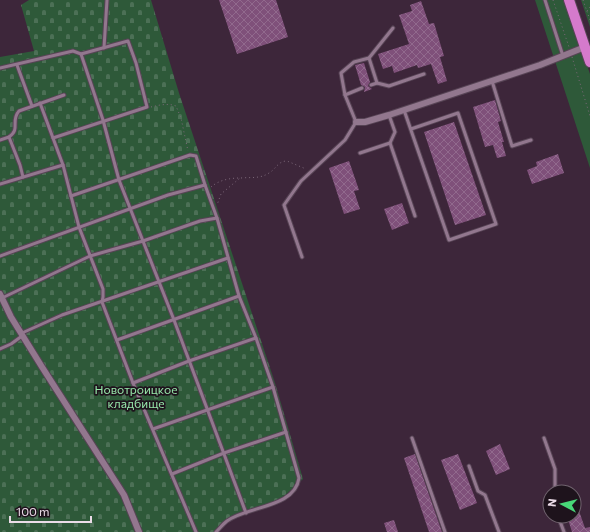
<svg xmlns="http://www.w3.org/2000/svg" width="590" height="532" viewBox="0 0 590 532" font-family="Commissioner,sans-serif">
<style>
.green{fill:#2e5939}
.cemetery{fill:url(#cemetery-stones)}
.building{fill:url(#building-cross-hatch)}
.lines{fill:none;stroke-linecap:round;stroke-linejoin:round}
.service-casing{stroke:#574455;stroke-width:5}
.minor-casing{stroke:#574455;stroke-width:8}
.trunk-casing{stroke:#574455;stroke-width:12}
.path{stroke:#7d697a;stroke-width:1;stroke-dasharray:1 3;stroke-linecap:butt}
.service{stroke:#92778e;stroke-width:3}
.minor{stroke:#92778e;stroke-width:6}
.trunk{stroke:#d57acc;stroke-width:10}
.labels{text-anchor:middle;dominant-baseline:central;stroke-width:3.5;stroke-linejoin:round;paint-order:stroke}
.park-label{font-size:12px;fill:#97e8aa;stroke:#1e131c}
</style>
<defs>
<pattern id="cemetery-stones" width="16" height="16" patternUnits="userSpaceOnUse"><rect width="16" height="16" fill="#2e5939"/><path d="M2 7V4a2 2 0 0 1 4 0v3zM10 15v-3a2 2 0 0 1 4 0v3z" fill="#4c7056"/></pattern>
<pattern id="building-cross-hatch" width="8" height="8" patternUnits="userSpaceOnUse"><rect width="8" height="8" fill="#7f507a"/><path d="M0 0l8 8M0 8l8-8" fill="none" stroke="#91698d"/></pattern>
</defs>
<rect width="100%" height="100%" fill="#3d263a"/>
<!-- green -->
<g class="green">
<polygon points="535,0 565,0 590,74 590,168"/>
<polygon points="581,0 590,0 590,27"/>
</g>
<!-- cemetery -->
<polygon class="cemetery" points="29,0 151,0 179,93 275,383 303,479 281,499 244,512 225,521 214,532 0,532 0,57 34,51 21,5"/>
<!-- building -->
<g class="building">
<polygon points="219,0 276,0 288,37 237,54"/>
<polygon points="421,1 429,24 434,23 444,56 440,57 447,81 438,84 431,64 418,68 417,65 394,73 392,66 383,69 378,54 409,44 399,15 412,11 410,5"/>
<polygon points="364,63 370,82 368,86 372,89 364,92 365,87 361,85 355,65"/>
<polygon points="495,100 501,121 498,122 504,142 502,142 506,156 497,158 493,145 485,147 473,107"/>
<polygon points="454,122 486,215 455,225 424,132"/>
<polygon points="558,154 564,173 532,184 527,170 537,166 536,162"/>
<polygon points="349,161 359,190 354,191 360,209 344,214 329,168"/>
<polygon points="402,203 409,223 392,230 384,209"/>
<polygon points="500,444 510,469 496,475 486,451"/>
<polygon points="415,454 442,532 429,532 404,458"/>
<polygon points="458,454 477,503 460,510 441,460"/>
<polygon points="574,497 585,528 590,527 590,532 572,532 567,516 574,516"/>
<polygon points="394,520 398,532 387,532 384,523"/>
</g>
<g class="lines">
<!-- service casing -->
<g class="service-casing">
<g id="service">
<polyline points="545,0 563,56"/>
<polyline points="104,48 107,0"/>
<polyline points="81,54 103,120 119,180 174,320 246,513"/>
<polyline points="369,58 377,83"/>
<polyline points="17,65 32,106"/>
<polyline points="0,68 73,51 81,54 128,41 136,63 147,107 53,138"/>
<polyline points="492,81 512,146 531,140"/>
<polyline points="371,85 377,83 389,86 424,74"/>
<polyline points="362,88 345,95 341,73 354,62 369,58 393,28"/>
<polyline points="40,103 63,165 79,227 103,289 103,297 102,302 133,383 196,532"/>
<polyline points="404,110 449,240 496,224 458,113 411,129"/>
<path d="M 9,137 C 21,129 10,121 19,111 L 64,95"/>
<polyline points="0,140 9,137 20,165 23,177"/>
<polyline points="390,143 415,216"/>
<polyline points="360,153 390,143 395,132 389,115"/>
<polyline points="0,184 63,165"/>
<path d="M 71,196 L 190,155 L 196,156 L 205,185 L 217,218 L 239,296 L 256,338 L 273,387 L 299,478 C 295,508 247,506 227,521 C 223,524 220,528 216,532"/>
<polyline points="0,256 168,195 205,185"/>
<polyline points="302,257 284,205 301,181 345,140 356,122 345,95"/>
<polyline points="2,298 90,256 143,241 200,221 217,218"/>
<polyline points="22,333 62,315 228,258"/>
<polyline points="117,340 239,296"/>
<polyline points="0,349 11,344 22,336"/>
<polyline points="133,383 189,361 256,338"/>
<polyline points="153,429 273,387"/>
<polyline points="412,438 445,532"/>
<polyline points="544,438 555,469 555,492"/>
<polyline points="469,466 478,491 485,495 499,532"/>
<polyline points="172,474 224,453 286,432"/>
<polyline points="558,516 564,532"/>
</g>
</g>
<!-- minor casing -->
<g class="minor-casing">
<g id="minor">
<polyline points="356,122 365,122 389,115 540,65 585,47"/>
<polyline points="0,294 11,317 42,367 124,495 139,532"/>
</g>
</g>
<!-- trunk casing -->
<g class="trunk-casing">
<polyline id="trunk" points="569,0 590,62"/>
</g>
<!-- path -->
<g class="path">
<polyline points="553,0 569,47"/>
<polyline points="583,0 590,20"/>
<polyline points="587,11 590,7"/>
<polyline points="572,57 590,116"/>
<path d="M 151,107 C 159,105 168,103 176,106 L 181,118 L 188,151"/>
<path d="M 241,178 C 251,177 260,179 269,173 C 276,169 278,161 287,161 L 306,169"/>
<path d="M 211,187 C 219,180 230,178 240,178 L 221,194 L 217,205"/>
</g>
<!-- service -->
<use href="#service" class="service"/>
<!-- minor -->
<use href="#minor" class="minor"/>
<!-- trunk -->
<use href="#trunk" class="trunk"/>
</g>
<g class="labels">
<!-- park labels -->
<g class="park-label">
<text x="136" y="389">Новотроицкое<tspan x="136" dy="14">кладбище</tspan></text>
</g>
</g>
<!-- north arrow -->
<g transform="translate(562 504) rotate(277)"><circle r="19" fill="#1e131c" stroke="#70636e"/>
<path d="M0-3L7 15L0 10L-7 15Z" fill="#48d778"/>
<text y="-6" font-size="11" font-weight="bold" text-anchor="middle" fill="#ebdce8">N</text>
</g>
<!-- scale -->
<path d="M10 516v6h81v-6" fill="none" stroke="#ebdce8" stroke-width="2"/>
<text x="16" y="516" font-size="12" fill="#ebdce8" stroke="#1e131c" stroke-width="3" paint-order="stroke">100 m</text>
</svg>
